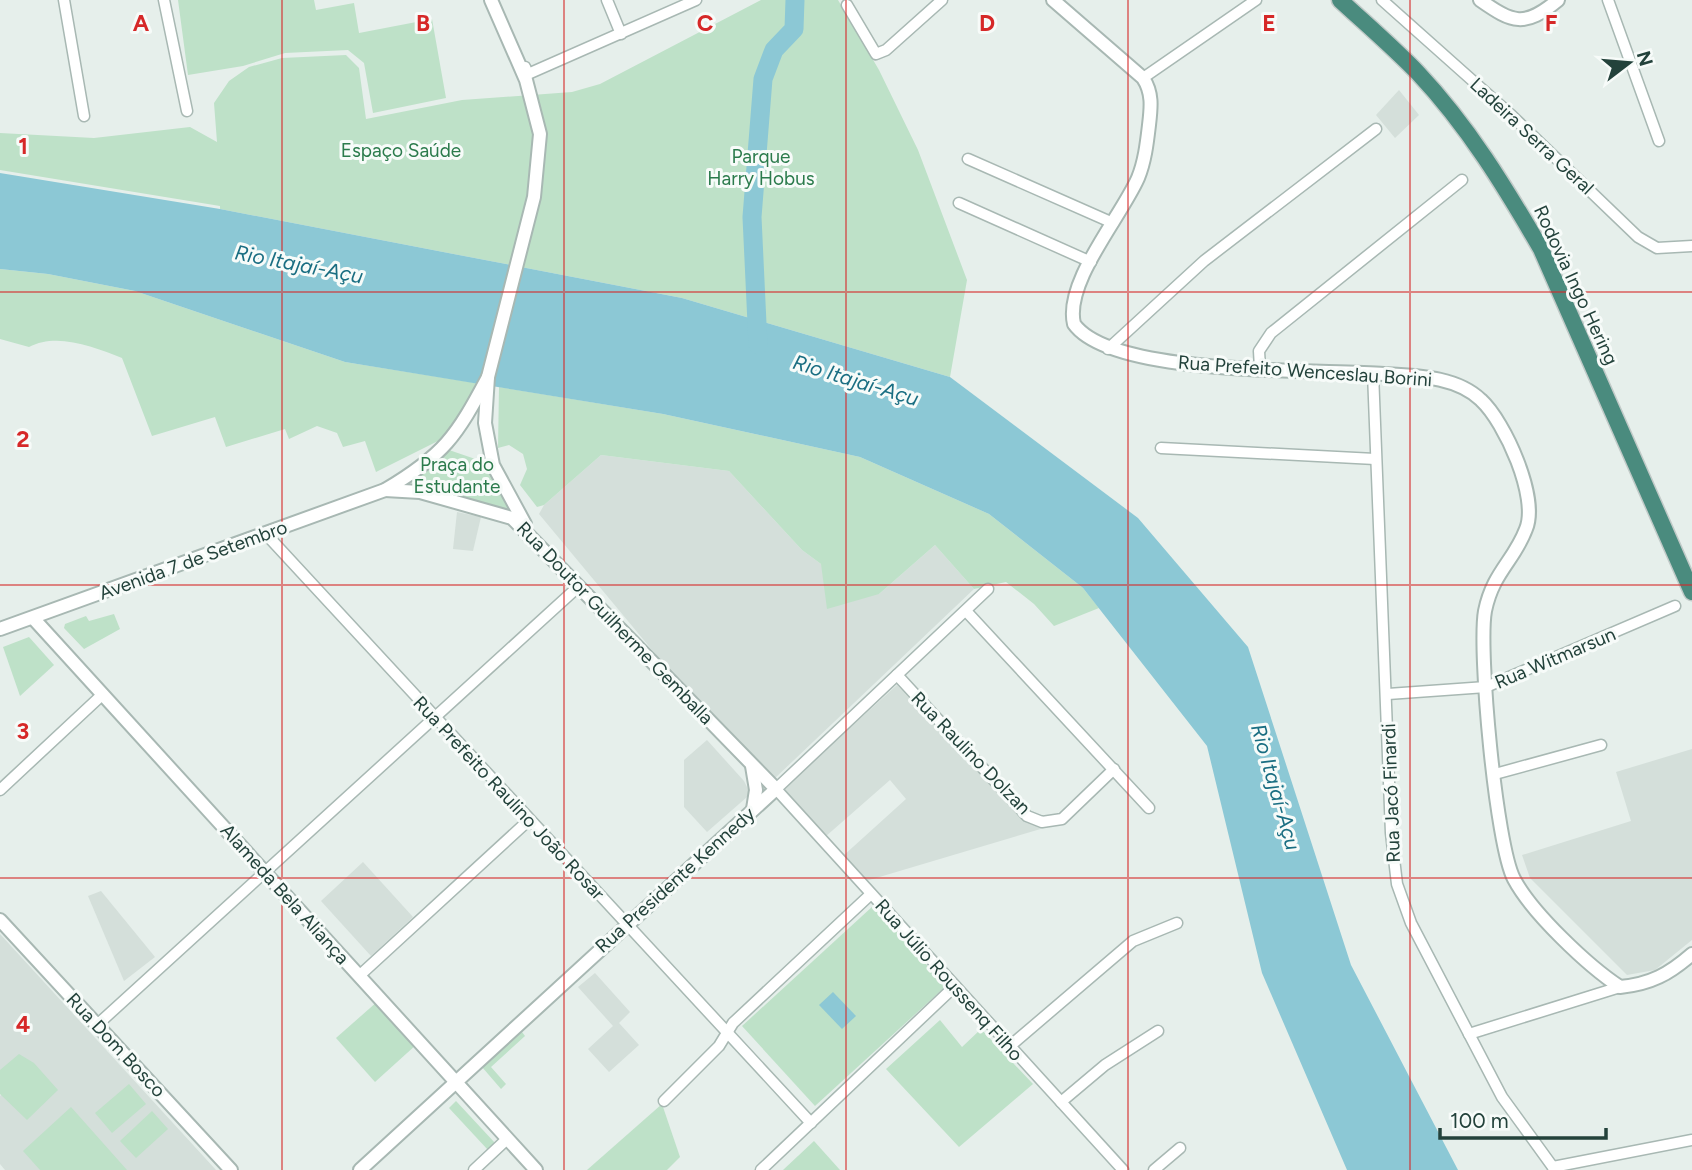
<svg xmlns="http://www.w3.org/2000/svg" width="1692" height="1170" viewBox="0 0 1692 1170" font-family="Figtree,sans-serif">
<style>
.built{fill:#d4dfda}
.green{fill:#bee1c8}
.water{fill:#8cc8d5}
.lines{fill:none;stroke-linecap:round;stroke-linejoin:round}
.river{stroke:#8cc8d5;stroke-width:19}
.minor-casing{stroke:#a8b8b3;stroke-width:13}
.tertiary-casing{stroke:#a8b8b3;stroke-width:16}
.trunk-casing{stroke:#c1cac8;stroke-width:19}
.minor{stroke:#fff;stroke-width:10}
.tertiary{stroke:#fff;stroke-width:12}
.trunk{stroke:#4a8b7e;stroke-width:16}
.grid{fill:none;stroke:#d62828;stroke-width:2;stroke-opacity:0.55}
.labels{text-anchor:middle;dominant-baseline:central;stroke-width:6;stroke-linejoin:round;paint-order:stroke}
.street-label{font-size:19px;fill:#23423b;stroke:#f7fbf9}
.park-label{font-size:19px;fill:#2b7b4c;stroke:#f7fbf9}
.water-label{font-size:21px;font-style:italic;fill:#1a6e82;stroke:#f7fbf9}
.grid-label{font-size:23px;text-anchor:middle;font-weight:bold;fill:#d62828;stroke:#f7fbf9;stroke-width:6;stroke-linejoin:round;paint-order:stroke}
</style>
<rect width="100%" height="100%" fill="#e6efeb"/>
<!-- built -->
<g class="built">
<polygon points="1399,90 1419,115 1395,138 1376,115"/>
<polygon points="601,455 729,471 802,550 821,564 879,594 935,545 974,589 773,780 662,662 539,514 544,505"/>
<polygon points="457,512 481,517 473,551 453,549"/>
<polygon points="897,685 1013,809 1044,828 866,881 843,856 906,799 890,780 825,837 782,790"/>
<polygon points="707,740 744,781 749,791 747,797 707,832 684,807 684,760"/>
<polygon points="1692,749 1692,940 1655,970 1627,975 1530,878 1522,855 1631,821 1616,772"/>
<polygon points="363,862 413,917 371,956 321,901"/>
<polygon points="101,891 155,957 124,981 88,896"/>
<polygon points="0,934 216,1170 5,1170 0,1164 0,1096 5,1091 0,1086"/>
<polygon points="595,973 630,1012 619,1023 639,1045 609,1072 588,1049 613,1026 578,987"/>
</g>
<!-- green -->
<g class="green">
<polygon points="178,0 314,0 316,10 354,3 359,33 432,19 446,98 373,113 364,63 348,50 285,53 243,66 188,75"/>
<polygon points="761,0 838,0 879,70 918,150 967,280 950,377 682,298 220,209 220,206 0,170 0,133 94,138 190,127 217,142 214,103 229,81 249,67 282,58 346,55 359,68 366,119 462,100 572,92 600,84"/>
<path d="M 0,269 L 48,274 L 135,291 L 345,362 L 476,383 L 458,422 L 442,439 L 376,472 L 365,441 L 343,447 L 337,433 L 317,426 L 289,439 L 285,429 L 226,447 L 215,417 L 152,436 L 122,358 C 94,347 57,332 29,347 L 0,339 Z"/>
<polygon points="499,387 663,414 860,457 989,514 1083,588 1099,608 1054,626 1034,604 1006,582 974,589 935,545 879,594 827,609 821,564 802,550 729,471 601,455 544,505 537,507 520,485 527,469 523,454 509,445 498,448"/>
<polygon points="449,450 487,463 495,485 519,518 503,509 423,486 409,486"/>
<polygon points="114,614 120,629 84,649 64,628 65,624 86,616 89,621"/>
<polygon points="29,637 54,665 20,696 3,647"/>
<polygon points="873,906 946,986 815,1106 742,1026"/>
<polygon points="378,1001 417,1044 375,1082 336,1038"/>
<polygon points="940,1020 962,1047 981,1029 1033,1084 959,1147 886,1069"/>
<polygon points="522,1032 525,1036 491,1067 506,1084 501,1089 482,1067"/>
<polygon points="19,1054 34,1063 58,1090 27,1120 0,1094 0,1070"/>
<polygon points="129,1084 146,1104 112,1133 95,1113"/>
<polygon points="456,1101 495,1143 488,1150 449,1108"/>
<polygon points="662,1104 680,1157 667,1170 587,1170"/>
<polygon points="71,1107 127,1170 40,1170 23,1151"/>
<polygon points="152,1111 168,1129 136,1158 120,1141"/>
<polygon points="814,1141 840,1170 783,1170"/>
</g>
<!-- water -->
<g class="water">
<polygon points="0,173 220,209 682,298 950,377 1138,518 1248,647 1351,965 1458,1170 1347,1170 1262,973 1207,746 1083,588 989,514 860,457 663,414 345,362 135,291 48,274 0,269"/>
<polygon points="833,992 856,1016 842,1029 819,1005"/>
</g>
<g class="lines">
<!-- river -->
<polyline class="river" points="758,345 752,217 763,79 774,50 794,29 795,0"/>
<!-- minor casing -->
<g class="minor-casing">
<g id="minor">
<polyline points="64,0 84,116"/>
<polyline points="164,0 187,111"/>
<polyline points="607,0 621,34"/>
<polyline points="1382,0 1510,114 1638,237 1657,248 1692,246"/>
<polyline points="1608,0 1659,141"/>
<polyline points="847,5 876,54 886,50 942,0"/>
<polyline points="525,67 528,74 696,0"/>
<polyline points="1143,78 1256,0"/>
<polyline points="968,159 1113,223"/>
<polyline points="959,203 1091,262"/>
<polyline points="1108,349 1204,261 1376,129"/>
<polyline points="1260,368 1259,351 1271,333 1462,180"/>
<polyline points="1373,373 1391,833 1397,884 1411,923 1502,1097 1555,1170"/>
<polyline points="1161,448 1375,459"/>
<polyline points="265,533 811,1123"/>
<polyline points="988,589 776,789 1123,1170"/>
<polyline points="966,611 1149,808"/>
<polyline points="897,675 1027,816 1042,822 1062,819 1114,769"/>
<polyline points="1388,694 1486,687 1675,606"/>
<polyline points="1495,774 1601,745"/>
<polyline points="0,790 103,694"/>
<polyline points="359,976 529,820"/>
<polyline points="97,1025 579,586"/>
<polyline points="1469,1034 1620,987"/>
<polyline points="1010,1046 1133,941 1177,923"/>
<polyline points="664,1101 719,1046 733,1023 871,894"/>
<polyline points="1061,1102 1105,1065 1158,1031"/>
<polyline points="1553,1167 1692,1140"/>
<polyline points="474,1170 506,1140"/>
<polyline points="761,1170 955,986"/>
<polyline points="1154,1170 1180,1148"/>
</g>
</g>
<!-- tertiary casing -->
<g class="tertiary-casing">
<g id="tertiary">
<polyline points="491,0 526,80 540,134 534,197 488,377 485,423 493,465 525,524"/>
<path d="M 1053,0 L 1143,78 C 1153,93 1151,108 1149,125 C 1147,142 1145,161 1138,178 C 1121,217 1064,282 1074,324 C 1112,377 1317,369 1384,374 C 1416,376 1456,376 1481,400 C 1505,422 1539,498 1526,529 C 1514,561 1493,572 1485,611 C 1478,650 1496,845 1514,879 C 1532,913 1588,966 1620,987 C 1651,984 1669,974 1692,954"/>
<path d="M 1480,0 C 1513,23 1524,28 1558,0"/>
<polyline points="33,618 536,1170"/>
<path d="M 0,629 L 385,490 C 444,455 456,437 488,377"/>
<polyline points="752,766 756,790 753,809"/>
<polyline points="0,920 231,1170"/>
<polyline points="360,1170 776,789 512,518 420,492 385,490"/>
</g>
</g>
<!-- trunk casing -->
<g class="trunk-casing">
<path id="trunk" d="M 1340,0 C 1366,24 1394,48 1418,73 C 1468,126 1505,187 1541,249 L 1692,592"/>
</g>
<!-- minor -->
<use href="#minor" class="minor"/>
<!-- tertiary -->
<use href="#tertiary" class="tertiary"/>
<!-- trunk -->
<use href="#trunk" class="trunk"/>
</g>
<!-- grid -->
<path class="grid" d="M 282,0 L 282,1170M 564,0 L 564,1170M 846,0 L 846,1170M 1128,0 L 1128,1170M 1410,0 L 1410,1170M 0,292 L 1692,292M 0,585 L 1692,585M 0,878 L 1692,878"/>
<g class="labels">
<!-- street labels -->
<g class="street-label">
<text transform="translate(1532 136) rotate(43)">Ladeira Serra Geral</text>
<text transform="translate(1576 285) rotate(65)">Rodovia Ingo Hering</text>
<text transform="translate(1305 371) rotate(4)">Rua Prefeito Wenceslau Borini</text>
<text transform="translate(193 560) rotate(-20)">Avenida 7 de Setembro</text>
<text transform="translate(615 623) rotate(46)">Rua Doutor Guilherme Gemballa</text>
<text transform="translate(1555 658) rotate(-23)">Rua Witmarsun</text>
<text transform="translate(971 753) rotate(46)">Rua Raulino Dolzan</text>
<text transform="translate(1391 793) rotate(-92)">Rua Jacó Finardi</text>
<text transform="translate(509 798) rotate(47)">Rua Prefeito Raulino João Rosar</text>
<text transform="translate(675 880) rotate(-42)">Rua Presidente Kennedy</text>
<text transform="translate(285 894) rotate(48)">Alameda Bela Aliança</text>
<text transform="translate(949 980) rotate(48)">Rua Júlio Roussenq Filho</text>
<text transform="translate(116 1045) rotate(47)">Rua Dom Bosco</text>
</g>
<!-- park labels -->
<g class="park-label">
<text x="401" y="150">Espaço Saúde</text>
<text x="761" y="156">Parque<tspan x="761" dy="22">Harry Hobus</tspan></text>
<text x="457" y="464">Praça do<tspan x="457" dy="22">Estudante</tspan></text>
</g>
<!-- water labels -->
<g class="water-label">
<text transform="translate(299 264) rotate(11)">Rio Itajaí-Açu</text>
<text transform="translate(856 380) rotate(17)">Rio Itajaí-Açu</text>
<text transform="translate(1276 787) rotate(74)">Rio Itajaí-Açu</text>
</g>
</g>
<g class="grid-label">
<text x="141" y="31">A</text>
<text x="423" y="31">B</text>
<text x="705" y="31">C</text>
<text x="987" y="31">D</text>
<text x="1269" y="31">E</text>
<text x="1551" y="31">F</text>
<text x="23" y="154">1</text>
<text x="23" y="447">2</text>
<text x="23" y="739">3</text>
<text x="23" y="1032">4</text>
</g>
<!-- north arrow -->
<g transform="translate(1629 63) rotate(74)" stroke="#f7fbf9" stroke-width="5" paint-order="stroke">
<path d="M0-5L12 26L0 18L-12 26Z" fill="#23423b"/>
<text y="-10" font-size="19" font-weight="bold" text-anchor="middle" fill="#23423b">N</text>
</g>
<!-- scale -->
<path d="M1440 1128v10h166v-10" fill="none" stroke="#23423b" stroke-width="3.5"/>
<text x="1450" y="1128" font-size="21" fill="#23423b" stroke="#f7fbf9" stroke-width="5" paint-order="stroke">100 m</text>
</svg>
